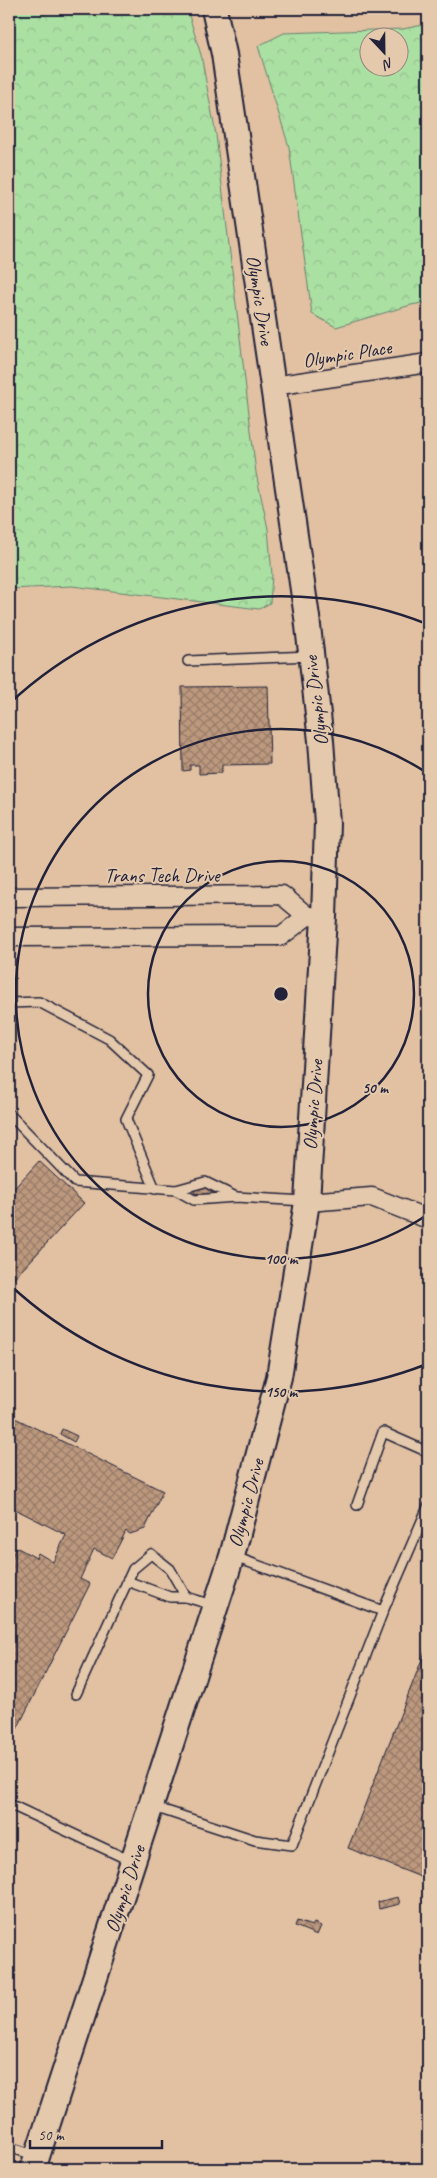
<svg xmlns="http://www.w3.org/2000/svg" width="437" height="2178" viewBox="0 0 437 2178" font-family="Caveat,sans-serif">
<style>
.forest{fill:url(#forest-crowns);stroke:#66816f;fill-rule:evenodd}
.building{fill:url(#building-cross-hatch);stroke:#22223b}
.lines{fill:none;stroke-linecap:round;stroke-linejoin:round}
.lane-casing{stroke:#22223b;stroke-width:12}
.street-casing{stroke:#22223b;stroke-width:21}
.secondary-casing{stroke:#22223b;stroke-width:28}
.lane{stroke:#e5c9ac;stroke-width:9}
.street{stroke:#e5c9ac;stroke-width:18}
.secondary{stroke:#e5c9ac;stroke-width:24}
.ring{fill:none;stroke:#22223b;stroke-width:2.5}
.labels{text-anchor:middle;dominant-baseline:central;stroke-width:4;stroke-linejoin:round;paint-order:stroke}
.street-label{font-size:20px;fill:#22223b;stroke:#e5c9ac}
.centre{fill:#22223b;stroke:#e5c9ac;stroke-width:2.5}
.ring-label{font-size:15px;text-anchor:middle;font-weight:bold;fill:#22223b;stroke:#e5c9ac;stroke-width:4;stroke-linejoin:round;paint-order:stroke}
</style>
<defs>
<pattern id="forest-crowns" width="20" height="18" patternUnits="userSpaceOnUse" patternTransform="scale(1.25)"><rect width="20" height="18" fill="#abe0a3"/><path d="M2 6a3 3 0 1 1 6 0M12 15a3 3 0 1 1 6 0" fill="none" stroke="#93c08d"/></pattern>
<pattern id="building-cross-hatch" width="8" height="8" patternUnits="userSpaceOnUse" patternTransform="scale(1.25)"><rect width="8" height="8" fill="#bc987d"/><path d="M0 0l8 8M0 8l8-8" fill="none" stroke="#987c68"/></pattern>
</defs>
<rect width="100%" height="100%" fill="#e1c1a2"/>
<filter id="ink" filterUnits="userSpaceOnUse"><feTurbulence type="fractalNoise" baseFrequency=".02" numOctaves="2"/><feDisplacementMap in="SourceGraphic" scale="10" xChannelSelector="R" yChannelSelector="G"/><feConvolveMatrix kernelMatrix="1 2 1 2 8 2 1 2 1" color-interpolation-filters="sRGB"/></filter>
<g filter="url(#ink)">
<!-- forest -->
<g class="forest">
<polygon points="9,9 187,9 201,55 216,135 256,473 268,529 272,575 270,603 259,609 72,586 9,589"/>
<path d="M 428,24 L 428,302 L 411,305 L 336,327 L 312,314 L 289,147 L 258,46 L 284,33 L 403,29 ZM 370,38 L 400,38 L 400,68 L 370,68 Z"/>
</g>
<!-- building -->
<g class="building">
<polygon points="268,686 270,764 222,765 222,773 199,774 199,765 190,765 190,770 183,771 182,687"/>
<polygon points="39,1161 84,1203 9,1284 9,1194"/>
<polygon points="195,1185 212,1187 211,1195 194,1193"/>
<polygon points="9,1415 163,1491 145,1529 130,1534 126,1531 112,1558 94,1549 80,1579 90,1584 17,1729 9,1725 9,1563 16,1547 36,1558 38,1553 53,1562 66,1535 9,1506"/>
<polygon points="62,1429 77,1436 74,1442 60,1434"/>
<polygon points="428,1644 428,1880 348,1848"/>
<polygon points="398,1897 400,1904 379,1909 378,1902"/>
<polygon points="297,1921 312,1926 314,1923 321,1926 317,1935 295,1926"/>
</g>
<g class="lines">
<!-- lane casing -->
<g class="lane-casing">
<g id="lane">
<polyline points="188,661 311,656"/>
<polyline points="9,1003 39,1002 109,1039 148,1075 126,1119 155,1189"/>
<polyline points="9,1114 75,1182 176,1190 205,1182 236,1197"/>
<polyline points="176,1190 194,1200 236,1197 305,1201"/>
<polyline points="357,1505 383,1432 428,1452"/>
<polyline points="127,1581 170,1597 186,1597 216,1606"/>
<polyline points="383,1611 428,1507"/>
<polyline points="76,1694 133,1569 151,1554 170,1569 186,1597"/>
<polyline points="9,1804 131,1861"/>
<polyline points="151,1806 255,1840 292,1845 383,1611 232,1556"/>
<polyline points="9,2147 37,2156"/>
</g>
</g>
<!-- street casing -->
<g class="street-casing">
<g id="street">
<polyline points="273,386 428,363"/>
<polyline points="9,897 282,895 307,916"/>
<polyline points="9,937 281,936 307,916 324,917"/>
<polyline points="307,1202 372,1197 428,1219"/>
</g>
</g>
<!-- secondary casing -->
<g class="secondary-casing">
<polyline id="secondary" points="33,2169 232,1556 279,1377 307,1202 324,917 327,823 321,741 307,617 224,54 214,9"/>
</g>
<!-- lane -->
<use href="#lane" class="lane"/>
<!-- street -->
<use href="#street" class="street"/>
<!-- secondary -->
<use href="#secondary" class="secondary"/>
</g>
</g>
<!-- distance rings -->
<g class="ring">
<circle cx="281" cy="994" r="133"/>
<path d="M427 1215A265 265 0 1 1 427 773"/>
<path d="M427 1364A398 398 0 0 1 10 1285M10 703A398 398 0 0 1 427 624"/>
</g>
<g class="labels">
<!-- street labels -->
<g class="street-label">
<text transform="translate(260 300) rotate(81)">Olympic Drive</text>
<text transform="translate(347 354) rotate(-9)">Olympic Place</text>
<text transform="translate(316 701) rotate(-97)">Olympic Drive</text>
<text x="162" y="875">Trans Tech Drive</text>
<text transform="translate(313 1105) rotate(-86)">Olympic Drive</text>
<text transform="translate(246 1503) rotate(-75)">Olympic Drive</text>
<text transform="translate(125 1889) rotate(-72)">Olympic Drive</text>
</g>
</g>
<circle cx="281" cy="994" r="8" class="centre"/>
<g class="ring-label">
<text x="375" y="1093">50 m</text>
<text x="281" y="1264">100 m</text>
<text x="281" y="1397">150 m</text>
</g>
<!-- margin -->
<rect width="437" height="2178" fill="none" stroke="#e5c9ac" stroke-width="30"/>
<rect x="15" y="15" width="407" height="2148" fill="none" stroke="#22223b" stroke-width="2" filter="url(#ink)"/>
<!-- north arrow -->
<g transform="translate(384 52) rotate(158)"><circle r="24" fill="#e5c9ac" stroke="#97867f"/>
<path d="M0-4L9 19L0 12L-9 19Z" fill="#22223b"/>
<text y="-8" font-size="14" font-weight="bold" text-anchor="middle" fill="#22223b">N</text>
</g>
<!-- scale -->
<path d="M30 2140v8h132v-8" fill="none" stroke="#22223b" stroke-width="2.5"/>
<text x="38" y="2140" font-size="15" fill="#22223b" stroke="#e5c9ac" stroke-width="4" paint-order="stroke">50 m</text>
</svg>
